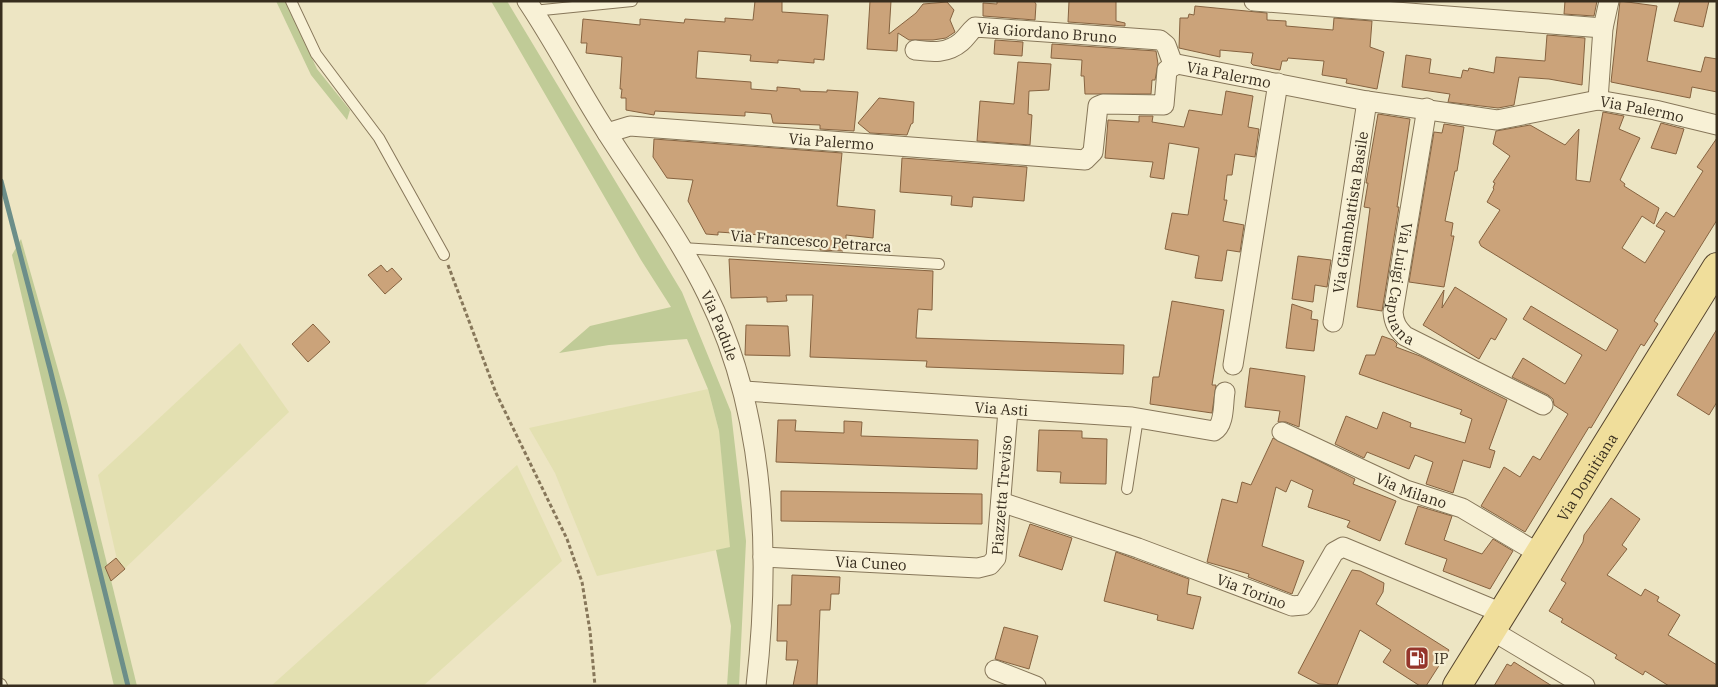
<svg xmlns="http://www.w3.org/2000/svg" width="1718" height="687" viewBox="0 0 1718 687" font-family="'IBM Plex Serif',serif">
<style>
.farmland{fill:#e3e0b1}
.green{fill:#c0cb97}
.lines{fill:none;stroke-linecap:round;stroke-linejoin:round}
.stream{stroke:#6c8e89;stroke-width:5}
.building{fill:#cba37a;stroke:#866340}
.service-casing{stroke:#87775a;stroke-width:12}
.minor-casing{stroke:#87775a;stroke-width:21}
.primary-casing{stroke:#55442e;stroke-width:30}
.path{stroke:#87775a;stroke-width:3;stroke-dasharray:4 2.5;stroke-linecap:butt}
.service{stroke:#f8f1d6;stroke-width:10}
.minor{stroke:#f8f1d6;stroke-width:19}
.primary{stroke:#f0de9b;stroke-width:28}
.labels{text-anchor:middle;dominant-baseline:central;stroke-width:4.5;stroke-linejoin:round;paint-order:stroke}
.street-label{font-size:15px;fill:#372d1e;stroke:#f5eed3}
.poi-label{font-size:15px;fill:#372d1e;stroke:#f5eed3;text-anchor:start}
</style>
<rect width="100%" height="100%" fill="#ede5c3"/>
<!-- farmland -->
<g class="farmland">
<polygon points="240,343 289,412 120,573 98,475"/>
<polygon points="708,389 719,431 731,547 597,576 555,473 529,428"/>
<polygon points="517,465 562,561 423,686 271,686"/>
</g>
<!-- green -->
<g class="green">
<polygon points="276,1 285,1 317,69 350,110 347,120 311,75"/>
<polygon points="491,1 507,1 682,292 731,412 746,541 739,686 727,686 731,626 716,550 730,547 719,431 708,389 687,339 609,345 559,353 590,326 671,307 641,260"/>
<polygon points="21,239 68,405 137,686 114,686 12,255"/>
</g>
<g class="lines">
<!-- stream -->
<polyline class="stream" points="1,181 50,369 128,686"/>
</g>
<!-- building -->
<g class="building">
<polygon points="755,1 782,1 782,12 828,15 824,60 814,59 814,63 778,60 778,63 750,61 751,55 698,51 696,78 751,82 751,89 777,91 777,87 800,89 800,91 827,92 827,90 858,92 854,131 820,129 820,125 773,123 771,114 745,112 745,116 655,111 654,115 626,110 626,98 621,98 622,89 620,89 622,57 586,53 587,43 581,43 583,19 640,25 640,19 684,23 685,19 725,22 725,18 753,20"/>
<polygon points="870,1 891,1 889,34 916,13 923,4 947,2 954,10 950,20 955,32 946,38 933,40 909,40 898,33 897,51 867,49"/>
<polygon points="997,1 1034,1 1036,4 1035,20 983,16 983,3 997,4"/>
<polygon points="1069,1 1116,1 1116,21 1125,23 1125,26 1068,22"/>
<polygon points="1565,1 1597,1 1594,16 1564,14"/>
<polygon points="1620,1 1657,6 1647,61 1701,72 1705,57 1717,59 1717,92 1692,87 1690,98 1611,82"/>
<polygon points="1680,1 1709,1 1703,27 1674,21"/>
<polygon points="1195,6 1267,13 1267,20 1286,21 1286,26 1333,30 1334,18 1372,21 1370,47 1384,52 1377,89 1346,83 1347,79 1322,75 1324,61 1288,58 1287,61 1282,61 1280,70 1253,65 1251,63 1253,53 1220,50 1220,57 1179,48 1180,18 1188,18 1189,14 1194,15"/>
<polygon points="1547,35 1585,38 1582,85 1549,79 1519,77 1514,105 1498,108 1448,102 1450,94 1402,87 1406,55 1431,59 1429,73 1461,78 1463,70 1468,71 1469,68 1494,73 1496,57 1545,61"/>
<polygon points="995,40 1023,42 1022,56 994,54"/>
<polygon points="1052,44 1156,51 1158,64 1155,80 1152,80 1151,94 1085,94 1084,76 1081,76 1082,60 1051,58"/>
<polygon points="1018,62 1051,64 1049,90 1029,91 1028,114 1032,115 1030,145 977,141 980,101 1014,104"/>
<polygon points="1226,91 1253,96 1248,127 1259,129 1255,157 1235,154 1232,175 1227,175 1224,200 1227,200 1223,221 1244,225 1240,252 1227,250 1222,281 1195,278 1199,256 1165,249 1172,213 1188,215 1199,148 1169,143 1164,179 1150,177 1153,162 1105,158 1108,120 1139,122 1139,116 1153,116 1152,122 1184,127 1189,110 1222,115"/>
<polygon points="879,98 914,102 913,123 911,124 907,135 870,133 858,123"/>
<polygon points="1603,112 1624,116 1619,129 1640,138 1620,180 1625,184 1624,186 1659,208 1654,224 1642,216 1622,248 1645,263 1665,231 1656,226 1666,212 1674,217 1703,171 1697,167 1717,138 1717,220 1654,321 1658,324 1644,346 1641,344 1591,428 1589,427 1525,532 1481,506 1504,467 1520,477 1533,456 1540,460 1568,414 1554,405 1553,399 1548,395 1512,377 1523,358 1565,384 1582,355 1523,319 1531,306 1606,351 1618,330 1481,246 1479,242 1500,210 1487,202 1494,189 1493,188 1495,183 1493,182 1510,156 1493,144 1496,131 1530,125 1565,145 1579,129 1576,180 1590,182"/>
<polygon points="1378,114 1410,119 1397,207 1399,207 1382,311 1357,307 1370,208 1364,207 1368,183 1366,183"/>
<polygon points="1661,123 1684,129 1676,154 1651,148"/>
<polygon points="1444,124 1464,127 1457,171 1455,171 1445,221 1453,223 1451,236 1454,236 1444,287 1409,282 1434,132 1442,133"/>
<polygon points="654,139 842,153 837,206 875,210 873,238 846,235 846,240 843,240 843,251 820,250 820,239 718,232 718,235 706,234 688,201 693,180 667,178 653,157"/>
<polygon points="902,158 1027,167 1024,201 973,197 972,207 951,205 952,196 900,192"/>
<polygon points="1298,256 1331,260 1327,287 1315,285 1313,302 1292,299"/>
<polygon points="729,259 933,271 932,310 918,309 916,338 1124,345 1123,374 926,367 927,361 810,357 813,295 786,295 787,301 767,302 767,297 731,298"/>
<polygon points="381,265 387,272 392,268 402,279 385,294 368,275"/>
<polygon points="1455,287 1507,319 1495,340 1491,338 1479,359 1423,325 1444,290 1442,308"/>
<polygon points="1172,301 1224,310 1212,385 1216,385 1212,413 1150,404 1153,377 1159,377"/>
<polygon points="1292,304 1312,311 1311,319 1318,320 1314,351 1286,348"/>
<polygon points="313,324 330,342 308,362 292,344"/>
<polygon points="746,325 788,326 790,356 745,355"/>
<polygon points="1717,329 1717,402 1709,415 1677,395"/>
<polygon points="1382,336 1393,340 1397,344 1396,347 1420,356 1507,400 1489,449 1495,451 1490,468 1463,460 1453,493 1426,484 1433,462 1415,455 1409,469 1367,452 1364,458 1335,444 1346,416 1377,429 1383,412 1411,423 1410,427 1465,443 1472,419 1460,414 1462,410 1359,374 1366,355 1375,355"/>
<polygon points="1250,368 1305,376 1299,427 1286,422 1278,422 1280,411 1245,407"/>
<polygon points="778,420 796,420 795,431 844,433 844,421 862,422 861,436 978,440 977,469 776,462"/>
<polygon points="1039,430 1082,431 1082,438 1107,439 1106,484 1060,483 1061,472 1037,471"/>
<polygon points="1273,438 1355,479 1353,484 1396,501 1380,541 1347,527 1350,521 1308,507 1313,490 1291,480 1286,492 1276,487 1262,546 1304,561 1292,594 1248,577 1249,574 1207,562 1222,499 1237,503 1242,482 1251,485"/>
<polygon points="781,491 982,494 982,524 781,521"/>
<polygon points="1611,498 1640,519 1622,545 1627,549 1607,575 1641,596 1645,589 1659,597 1657,601 1680,615 1668,635 1717,665 1717,686 1669,686 1645,671 1643,675 1615,658 1617,655 1561,622 1563,619 1549,611 1566,583 1561,580 1583,542 1584,535"/>
<polygon points="1418,506 1452,516 1444,540 1482,554 1493,539 1513,551 1490,589 1443,571 1447,559 1405,544"/>
<polygon points="1030,524 1072,538 1062,570 1019,556"/>
<polygon points="1116,552 1189,579 1187,594 1201,597 1193,629 1157,620 1158,615 1104,601"/>
<polygon points="116,558 125,569 111,581 105,567"/>
<polygon points="1352,570 1360,571 1384,583 1383,592 1376,604 1449,650 1426,686 1420,686 1383,662 1391,650 1360,630 1337,685 1319,684 1298,673"/>
<polygon points="792,575 840,577 839,594 831,594 830,610 820,610 817,686 793,686 798,660 786,660 787,641 777,641 778,605 791,605"/>
<polygon points="1004,627 1038,636 1029,669 995,659"/>
<polygon points="1514,662 1552,686 1494,686 1507,664 1511,666"/>
</g>
<g class="lines">
<!-- service casing -->
<g class="service-casing">
<g id="service">
<polyline points="291,1 316,54 379,138 444,255"/>
<polyline points="533,11 632,1"/>
<polyline points="682,248 939,264"/>
<polyline points="1127,489 1138,418"/>
<polyline points="1,684 2,686"/>
</g>
</g>
<!-- minor casing -->
<g class="minor-casing">
<g id="minor">
<path id="s1" d="M 527,1 C 556,44 579,90 607,133 C 641,186 679,237 707,294 C 766,414 771,555 756,686"/>
<polyline points="1254,1 1603,28"/>
<path id="s2" d="M 915,50 C 932,52 947,54 961,42 C 967,37 969,32 975,27 L 1160,40 L 1166,45 L 1173,64"/>
<polyline points="1598,100 1603,28 1609,1"/>
<path id="s3" d="M 1427,108 L 1393,312 C 1394,323 1397,328 1405,336 L 1543,405"/>
<path id="s4" d="M 607,133 L 630,126 L 1085,160 L 1093,152 L 1098,106 L 1103,104 L 1164,105 L 1167,70 L 1177,64 L 1367,101 L 1497,120 L 1598,100 L 1655,110 L 1717,125"/>
<path id="s5" d="M 1333,322 L 1367,101"/>
<polyline points="1233,365 1278,83"/>
<path id="s6" d="M 744,391 L 1132,417 L 1214,431 C 1225,425 1223,403 1225,392"/>
<path id="s7" d="M 1282,432 L 1406,490 L 1462,508 L 1538,553"/>
<path id="s8" d="M 1001,502 L 1138,548 L 1292,606 L 1303,605 L 1306,601 L 1334,552 L 1343,547 L 1502,613"/>
<path id="s9" d="M 763,557 L 978,568 L 990,565 L 996,558 L 1008,410"/>
<polyline points="1491,630 1585,686"/>
<polyline points="995,670 1036,686"/>
</g>
</g>
<!-- primary casing -->
<g class="primary-casing">
<g id="primary">
<path id="s10" d="M 1457,686 L 1717,267"/>
</g>
</g>
<!-- path -->
<polyline class="path" points="448,265 496,393 567,539 582,582 590,631 595,686"/>
<!-- service -->
<use href="#service" class="service"/>
<!-- minor -->
<use href="#minor" class="minor"/>
<!-- primary -->
<use href="#primary" class="primary"/>
</g>
<!-- icons -->
<defs>
<g id="fuel-square" transform="scale(1.25)"><rect x="-9" y="-9" width="18" height="18" rx="4" fill="#95352b" stroke="#f5eed3"/><path d="M-5.5-6h7V0h2V4h1.3V-2.5L3-4.5l.8-.8L6-3V5H2.5V1h-1V6h-7ZM-4.2-4.7v3.2H.2V-4.7Z" fill="#fff"/></g>
</defs>
<g fill-rule="evenodd">
<use href="#fuel-square" x="1417" y="658"/>
</g>
<g class="labels">
<!-- street labels -->
<g class="street-label">
<text stroke="none"><textPath href="#s2" startOffset="141">Via Giordano Bruno</textPath></text>
<text stroke="none"><textPath href="#s4" startOffset="704">Via Palermo</textPath></text>
<text stroke="none"><textPath href="#s4" startOffset="1124">Via Palermo</textPath></text>
<text stroke="none"><textPath href="#s4" startOffset="226">Via Palermo</textPath></text>
<text stroke="none"><textPath href="#s5" startOffset="111">Via Giambattista Basile</textPath></text>
<text transform="translate(811 241) rotate(4)">Via Francesco Petrarca</text>
<text stroke="none"><textPath href="#s3" startOffset="180">Via Luigi Capuana</textPath></text>
<text stroke="none"><textPath href="#s1" startOffset="378">Via Padule</textPath></text>
<text stroke="none"><textPath href="#s6" startOffset="258">Via Asti</textPath></text>
<text stroke="none"><textPath href="#s10" startOffset="246">Via Domitiana</textPath></text>
<text stroke="none"><textPath href="#s7" startOffset="142">Via Milano</textPath></text>
<text stroke="none"><textPath href="#s9" startOffset="300">Piazzetta Treviso</textPath></text>
<text stroke="none"><textPath href="#s9" startOffset="108">Via Cuneo</textPath></text>
<text stroke="none"><textPath href="#s8" startOffset="266">Via Torino</textPath></text>
</g>
<!-- poi labels -->
<g class="poi-label">
<text x="1434" y="658">IP</text>
</g>
</g>
<!-- border -->
<rect width="1718" height="687" fill="none" stroke="#372d1e" stroke-width="5"/>
</svg>
